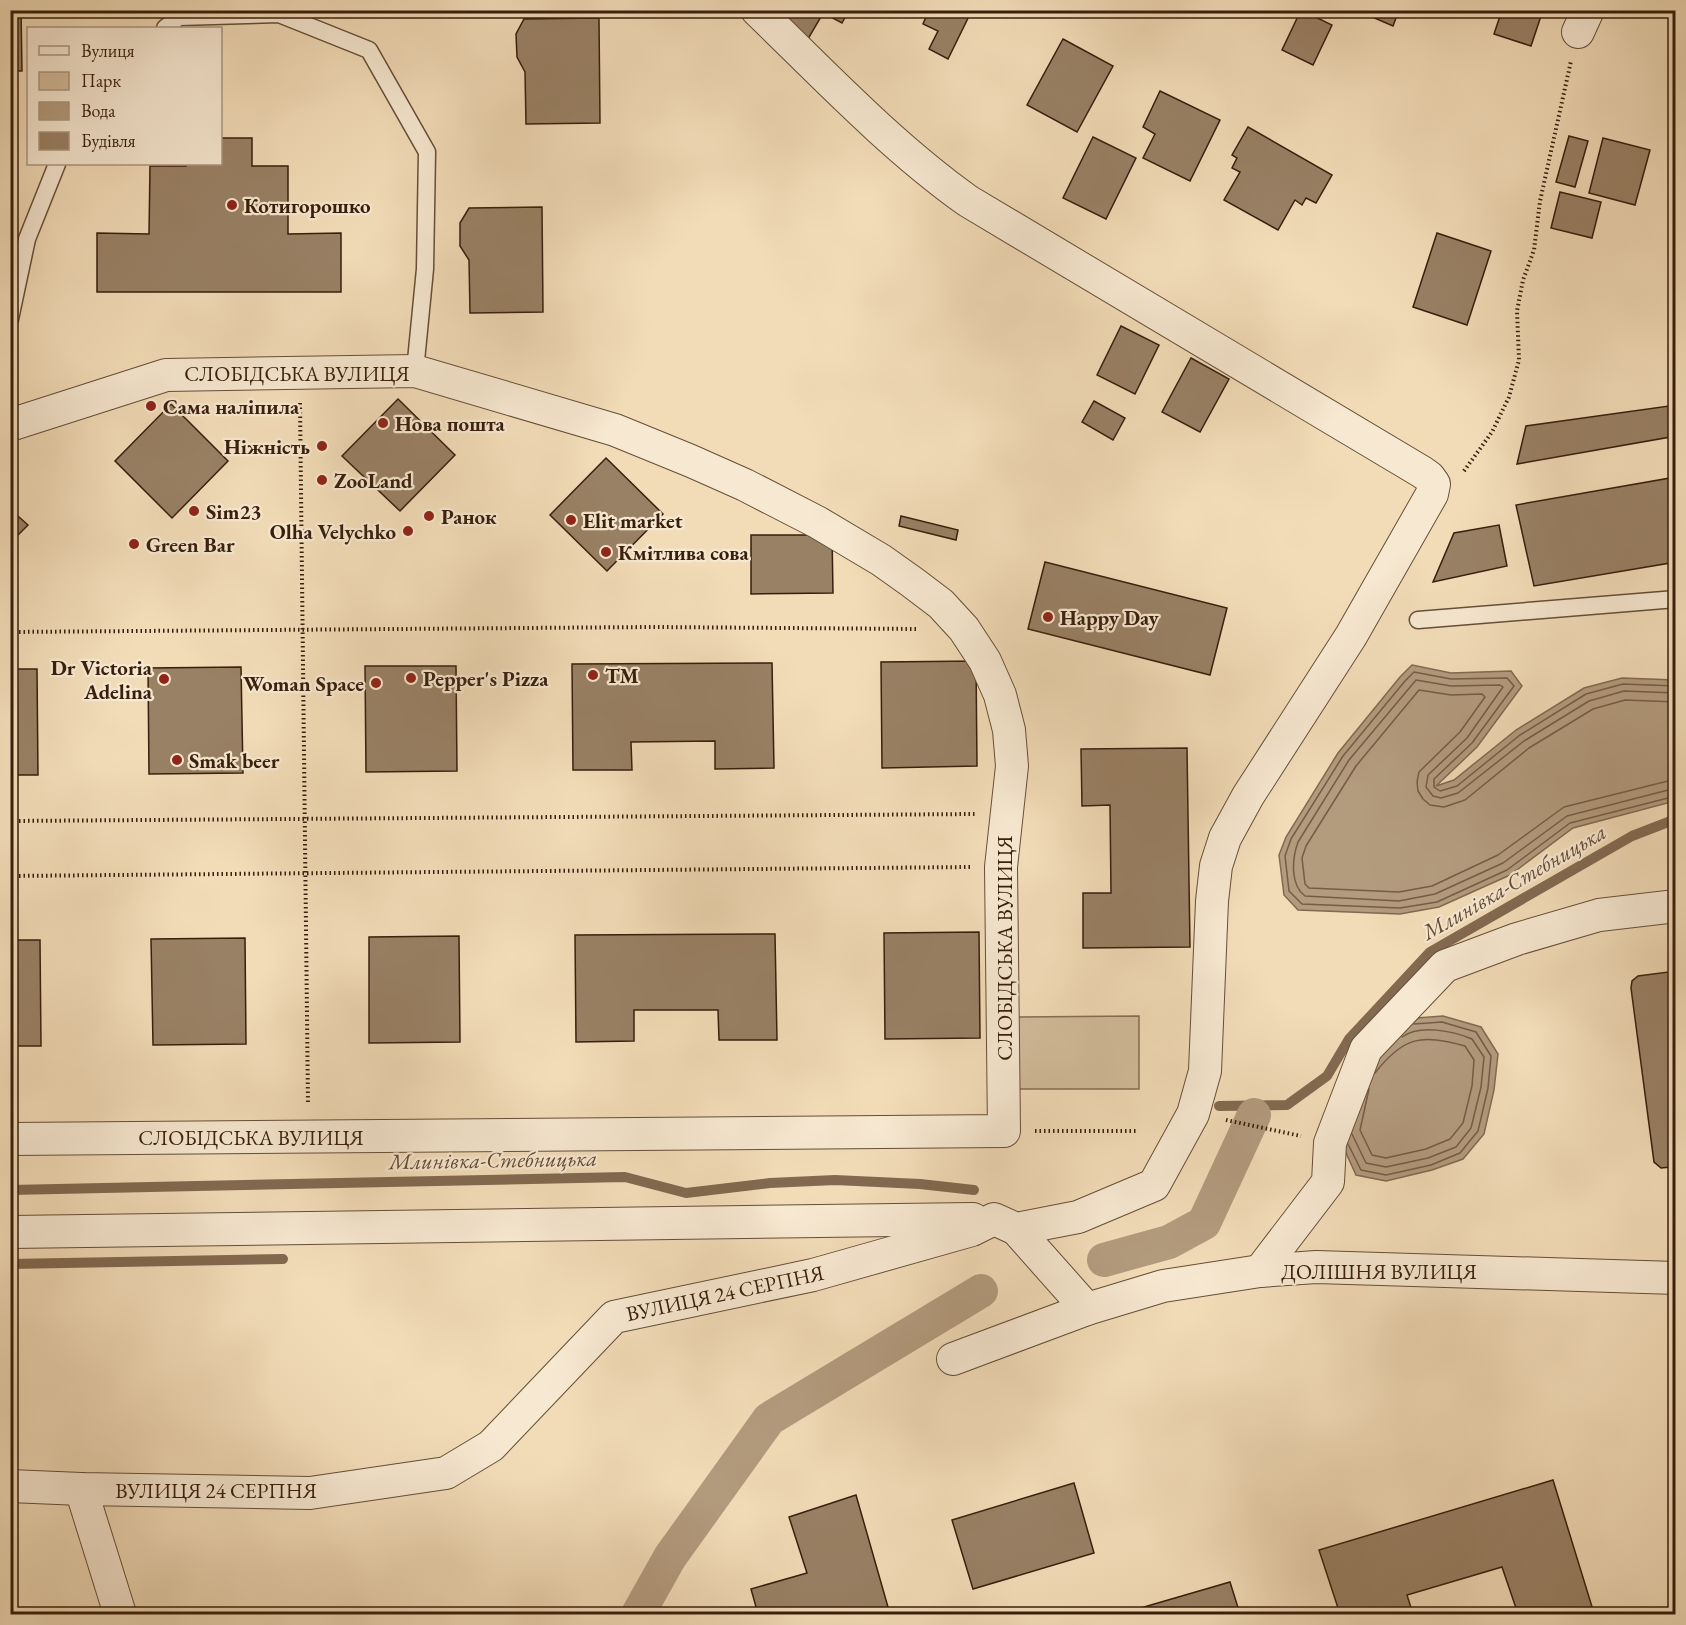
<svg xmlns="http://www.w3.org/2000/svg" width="1686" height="1625" viewBox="0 0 1686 1625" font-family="'EB Garamond',serif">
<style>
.green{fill:#d2bc9b;stroke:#856d54;stroke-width:1.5}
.water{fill:#b39b7e;stroke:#826950;stroke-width:1.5}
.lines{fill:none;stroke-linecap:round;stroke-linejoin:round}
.shore{stroke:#765c45;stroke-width:1.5}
.stream{stroke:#826950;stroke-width:10}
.canal{stroke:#b39b7e;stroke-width:34}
.building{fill:#998165;stroke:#381e0c;stroke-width:1.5}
.lane-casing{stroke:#664e37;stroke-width:19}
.street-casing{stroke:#664e37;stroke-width:34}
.path{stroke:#381e0c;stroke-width:4;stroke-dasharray:1.5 3;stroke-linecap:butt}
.lane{stroke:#f7e8d1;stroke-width:16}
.street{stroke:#f7e8d1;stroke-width:32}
.poi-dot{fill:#8f2418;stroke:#f7e8d1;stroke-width:2}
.labels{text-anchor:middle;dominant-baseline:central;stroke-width:4.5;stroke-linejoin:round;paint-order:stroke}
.poi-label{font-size:21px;font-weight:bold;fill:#381e0c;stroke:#f7e8d1;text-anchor:start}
.street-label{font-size:21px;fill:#381e0c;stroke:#f7e8d1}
.water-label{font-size:22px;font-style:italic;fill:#634a34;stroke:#f7e8d1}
</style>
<rect width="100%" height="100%" fill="#f2dcb8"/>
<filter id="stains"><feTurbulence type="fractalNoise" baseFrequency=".00333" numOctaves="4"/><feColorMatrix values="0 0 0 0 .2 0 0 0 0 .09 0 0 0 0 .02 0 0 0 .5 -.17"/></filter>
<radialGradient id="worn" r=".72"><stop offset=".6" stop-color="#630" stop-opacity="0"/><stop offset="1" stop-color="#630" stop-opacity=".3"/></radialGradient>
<!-- green -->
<polygon class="green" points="1139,1016 1139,1089 1018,1089 1017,1017"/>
<!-- water -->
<g class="water">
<polygon points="1412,665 1451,673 1511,671 1522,686 1477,747 1436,786 1454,780 1516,730 1584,688 1622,678 1675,680 1675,801 1573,828 1510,875 1439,907 1400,914 1298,910 1284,895 1279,855 1286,837 1338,753 1400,677"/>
<polygon points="1443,1016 1481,1027 1498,1054 1494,1090 1484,1134 1463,1159 1432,1170 1386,1181 1356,1175 1337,1133 1351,1068 1403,1019"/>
</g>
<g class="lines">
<!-- shore -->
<g class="shore">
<polyline points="1676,686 1623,684 1586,694 1520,735 1457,786 1440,791 1434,787 1434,779 1472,743 1514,686 1507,678 1451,679 1414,672 1405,681 1343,756 1291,839 1285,856 1289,891 1302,904 1400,908 1437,902 1507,870 1570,823 1676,796"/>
<path d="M 1676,693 L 1624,691 L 1589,701 L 1524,741 L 1458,793 L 1441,798 L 1433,796 L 1426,787 L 1428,775 L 1467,738 L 1503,687 L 1500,685 L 1451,686 L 1416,680 L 1349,760 L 1298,842 C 1292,859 1290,885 1305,896 L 1399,901 L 1435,894 L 1503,863 L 1567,816 L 1676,788"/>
<polyline points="1676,702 1625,700 1593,709 1529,748 1465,800 1444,807 1430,805 1423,799 1418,791 1417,782 1419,772 1460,732 1485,697 1482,694 1451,695 1419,690 1356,766 1306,846 1302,858 1305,884 1309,888 1399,892 1432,886 1498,855 1564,807 1676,779"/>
<path d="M 1369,1089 L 1360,1130 L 1372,1155 L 1386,1158 L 1426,1149 L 1450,1139 L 1463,1123 L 1472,1086 L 1474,1060 L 1465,1046 C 1422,1033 1403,1037 1375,1073"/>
<path d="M 1352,1134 L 1366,1163 L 1386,1167 L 1428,1158 L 1456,1147 L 1471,1128 L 1481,1087 L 1484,1057 L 1472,1039 C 1453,1031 1420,1024 1402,1037"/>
<polyline points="1348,1144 1361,1170 1386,1175 1431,1165 1460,1153 1478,1131 1488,1088 1491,1056 1476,1032 1442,1022 1414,1024"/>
</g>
<!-- stream -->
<g class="stream">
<polyline points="1219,1106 1287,1105 1327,1076 1349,1039 1430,952 1632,836 1676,819"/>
<polyline points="10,1190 625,1177 686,1193 770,1183 835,1180 920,1184 974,1190"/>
<polyline points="10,1264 283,1259"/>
</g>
<!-- canal -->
<g class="canal">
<polyline points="1104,1260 1169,1242 1204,1223 1254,1115"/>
<polyline points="638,1614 670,1557 769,1419 981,1291"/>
</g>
</g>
<!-- building -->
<g class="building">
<polygon points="10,10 21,10 22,71 10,71"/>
<polygon points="768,10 825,10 808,39"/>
<polygon points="827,10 849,10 842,23 825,14"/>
<polygon points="929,10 972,10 948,59 929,49 938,31 923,24"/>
<polygon points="1301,10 1332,25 1313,65 1282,50"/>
<polygon points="1356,10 1399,10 1393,26"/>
<polygon points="1502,10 1543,10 1531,46 1494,34"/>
<polygon points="599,18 600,123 526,124 525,72 517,57 516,34 524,19"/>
<polygon points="1063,39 1113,66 1077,132 1027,105"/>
<polygon points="1160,91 1220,120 1190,181 1143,158 1155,134 1143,127"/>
<polygon points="1248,127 1332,175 1316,203 1306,198 1302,205 1295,200 1278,230 1224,200 1240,172 1232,168 1237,158 1232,155"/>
<polygon points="1569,136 1588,141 1575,187 1556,182"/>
<polygon points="1093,137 1136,158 1106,219 1063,198"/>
<polygon points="220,138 252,138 252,166 288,166 288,234 341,233 341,292 97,292 97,233 149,234 150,166 186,166 186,164 220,164"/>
<polygon points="1603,138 1650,150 1635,205 1589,193"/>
<polygon points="1560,192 1601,202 1592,238 1551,228"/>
<polygon points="542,207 543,312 470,313 469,260 460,246 460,223 469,208"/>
<polygon points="1437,233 1491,251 1467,325 1413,307"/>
<polygon points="1121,326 1159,345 1135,394 1097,375"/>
<polygon points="1191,358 1229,379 1200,432 1162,412"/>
<polygon points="398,399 455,455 400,511 342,456"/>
<polygon points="1094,401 1125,418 1113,440 1082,422"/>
<polygon points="171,404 228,461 172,518 115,461"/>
<polygon points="1676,405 1676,436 1517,464 1526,426"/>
<polygon points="606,458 663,514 607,571 550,515"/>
<polygon points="1676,477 1676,562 1534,586 1516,505"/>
<polygon points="10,509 28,525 10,543"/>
<polygon points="901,516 958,530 956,540 899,526"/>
<polygon points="1499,525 1507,566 1433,582 1454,533"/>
<polygon points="751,535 832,535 833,593 751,594"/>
<polygon points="1045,562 1227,608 1210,675 1028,629"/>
<polygon points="976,661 977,766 882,768 881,662"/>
<polygon points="772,663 774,768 715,769 715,741 631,742 632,770 573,770 572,664"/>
<polygon points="365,666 456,666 457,771 366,772"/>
<polygon points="241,667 243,773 149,774 148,668"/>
<polygon points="10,669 37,669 38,775 10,775"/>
<polygon points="1187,748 1190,947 1083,948 1083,893 1111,893 1110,805 1082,806 1081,749"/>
<polygon points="979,932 980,1038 885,1039 884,933"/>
<polygon points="775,934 777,1040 719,1040 718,1010 634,1010 634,1041 576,1042 575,935"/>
<polygon points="459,936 460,1042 369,1043 369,937"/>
<polygon points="245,938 246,1044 153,1045 151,939"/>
<polygon points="10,940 40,940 41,1046 10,1046"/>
<polygon points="1676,971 1676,1172 1671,1167 1661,1168 1654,1162 1631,988 1632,981 1638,976"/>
<polygon points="1553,1480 1593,1610 1579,1614 1518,1614 1502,1567 1407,1595 1413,1614 1340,1614 1319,1550"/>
<polygon points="1074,1483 1094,1553 973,1589 952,1520"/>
<polygon points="856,1495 890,1614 758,1614 751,1589 807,1573 789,1517"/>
<polygon points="1230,1582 1240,1614 1120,1614"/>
</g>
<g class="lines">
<!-- lane casing -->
<g class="lane-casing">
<g id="lane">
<polyline points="165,28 179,17 279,14 369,50 427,152 425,269 415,371"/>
<polyline points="10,319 27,239 57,164"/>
<polyline points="1418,620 1676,599"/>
</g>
</g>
<!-- street casing -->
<g class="street-casing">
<g id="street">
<polyline points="1578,32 1588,10"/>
<polyline points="10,425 166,375 415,371 615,430 691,461 745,485 817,522 881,560 912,582 941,604 964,629 985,661 1000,695 1009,730 1012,766 1001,867 1004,1131 10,1139"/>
<polyline points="1016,1229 1087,1309"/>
<polyline points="10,1232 973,1219"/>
<polyline points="1260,1271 1328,1182 1330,1143 1366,1049 1445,966 1517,939 1599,915 1676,906"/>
<polyline points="953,1359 1087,1309 1163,1286 1260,1271 1316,1267 1676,1278"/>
<path d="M 10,1486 L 81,1489 L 310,1493 L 446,1473 L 491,1446 L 614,1317 L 813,1275 L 972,1230 L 994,1219 L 1016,1229 L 1078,1217 L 1154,1185 L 1193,1114 L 1205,1071 L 1212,901 L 1216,866 L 1225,838 L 1248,796 L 1351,636 L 1432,494 L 1434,484 L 1429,477 L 1422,472 L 968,201 C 891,146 825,76 757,10"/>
<polyline points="81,1489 120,1614"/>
</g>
</g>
<!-- path -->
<g class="path">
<polyline points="300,403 308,1104"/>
<polyline points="1464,471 1492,432 1509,397 1519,360 1517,311 1523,280 1534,250 1540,201 1571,61"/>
<polyline points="10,632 652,627 918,629"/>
<polyline points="10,821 976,814"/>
<polyline points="10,876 970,867"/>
<polyline points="1226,1120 1301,1136"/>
<polyline points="1035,1131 1136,1131"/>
</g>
<!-- lane -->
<use href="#lane" class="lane"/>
<!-- street -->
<use href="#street" class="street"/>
</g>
<!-- markers -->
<g class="poi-dot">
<circle cx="232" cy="205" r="6"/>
<circle cx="151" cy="406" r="6"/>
<circle cx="383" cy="423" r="6"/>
<circle cx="322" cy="446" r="6"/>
<circle cx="322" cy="480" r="6"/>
<circle cx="194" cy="511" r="6"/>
<circle cx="429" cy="516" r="6"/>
<circle cx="571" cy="520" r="6"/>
<circle cx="408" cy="531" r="6"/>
<circle cx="134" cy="544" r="6"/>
<circle cx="606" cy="552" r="6"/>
<circle cx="1048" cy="617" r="6"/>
<circle cx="593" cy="675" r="6"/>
<circle cx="411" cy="678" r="6"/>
<circle cx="164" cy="679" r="6"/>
<circle cx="376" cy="683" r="6"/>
<circle cx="177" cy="760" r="6"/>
</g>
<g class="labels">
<!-- poi labels -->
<g class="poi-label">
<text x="244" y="205">Котигорошко</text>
<text x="163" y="406">Сама наліпила</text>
<text x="395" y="423">Нова пошта</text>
<text x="310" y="446" text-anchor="end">Ніжність</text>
<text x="334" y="480">ZooLand</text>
<text x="206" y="511">Sim23</text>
<text x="441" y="516">Ранок</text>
<text x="583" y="520">Elit market</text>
<text x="396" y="531" text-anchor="end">Olha Velychko</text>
<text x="146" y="544">Green Bar</text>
<text x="618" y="552">Кмітлива сова</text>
<text x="1060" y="617">Happy Day</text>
<text x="152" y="667" text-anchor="end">Dr Victoria<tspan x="152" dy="24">Adelina</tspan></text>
<text x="605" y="675">TM</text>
<text x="423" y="678">Pepper's Pizza</text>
<text x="364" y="683" text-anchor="end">Woman Space</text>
<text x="189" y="760">Smak beer</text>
</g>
<!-- street labels -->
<g class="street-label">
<text x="297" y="373">СЛОБІДСЬКА ВУЛИЦЯ</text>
<text transform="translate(1004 948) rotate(-90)">СЛОБІДСЬКА ВУЛИЦЯ</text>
<text x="251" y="1137">СЛОБІДСЬКА ВУЛИЦЯ</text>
<text x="1379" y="1271">ДОЛІШНЯ ВУЛИЦЯ</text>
<text transform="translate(725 1293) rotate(-12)">ВУЛИЦЯ 24 СЕРПНЯ</text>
<text x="216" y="1490">ВУЛИЦЯ 24 СЕРПНЯ</text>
</g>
<!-- water labels -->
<g class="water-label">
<text transform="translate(1514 882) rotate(-30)">Млинівка-Стебницька</text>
<text transform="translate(493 1160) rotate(-1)">Млинівка-Стебницька</text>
</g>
</g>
<!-- margin -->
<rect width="1686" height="1625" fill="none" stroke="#f2dcb8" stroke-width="36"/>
<rect x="12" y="12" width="1662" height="1601" fill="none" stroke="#381e0c" stroke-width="3"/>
<rect x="18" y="18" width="1650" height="1589" fill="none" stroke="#381e0c" stroke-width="1.5"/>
<!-- legend -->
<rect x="27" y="27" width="195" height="138" fill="#f7e8d1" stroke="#ab9782" stroke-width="1.5"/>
<rect x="39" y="46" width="30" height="9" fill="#f7e8d1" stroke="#ab9782" stroke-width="1.5"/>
<text x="81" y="57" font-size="18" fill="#381e0c">Вулиця</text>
<rect x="39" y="72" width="30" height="18" fill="#d2bc9b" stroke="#ab9782" stroke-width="1.5"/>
<text x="81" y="87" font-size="18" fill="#381e0c">Парк</text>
<rect x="39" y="102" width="30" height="18" fill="#b39b7e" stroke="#ab9782" stroke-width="1.5"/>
<text x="81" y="117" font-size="18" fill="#381e0c">Вода</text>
<rect x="39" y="132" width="30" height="18" fill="#998165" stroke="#ab9782" stroke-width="1.5"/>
<text x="81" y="147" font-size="18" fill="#381e0c">Будівля</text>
<rect width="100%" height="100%" filter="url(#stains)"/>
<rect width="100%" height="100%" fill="url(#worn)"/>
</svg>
